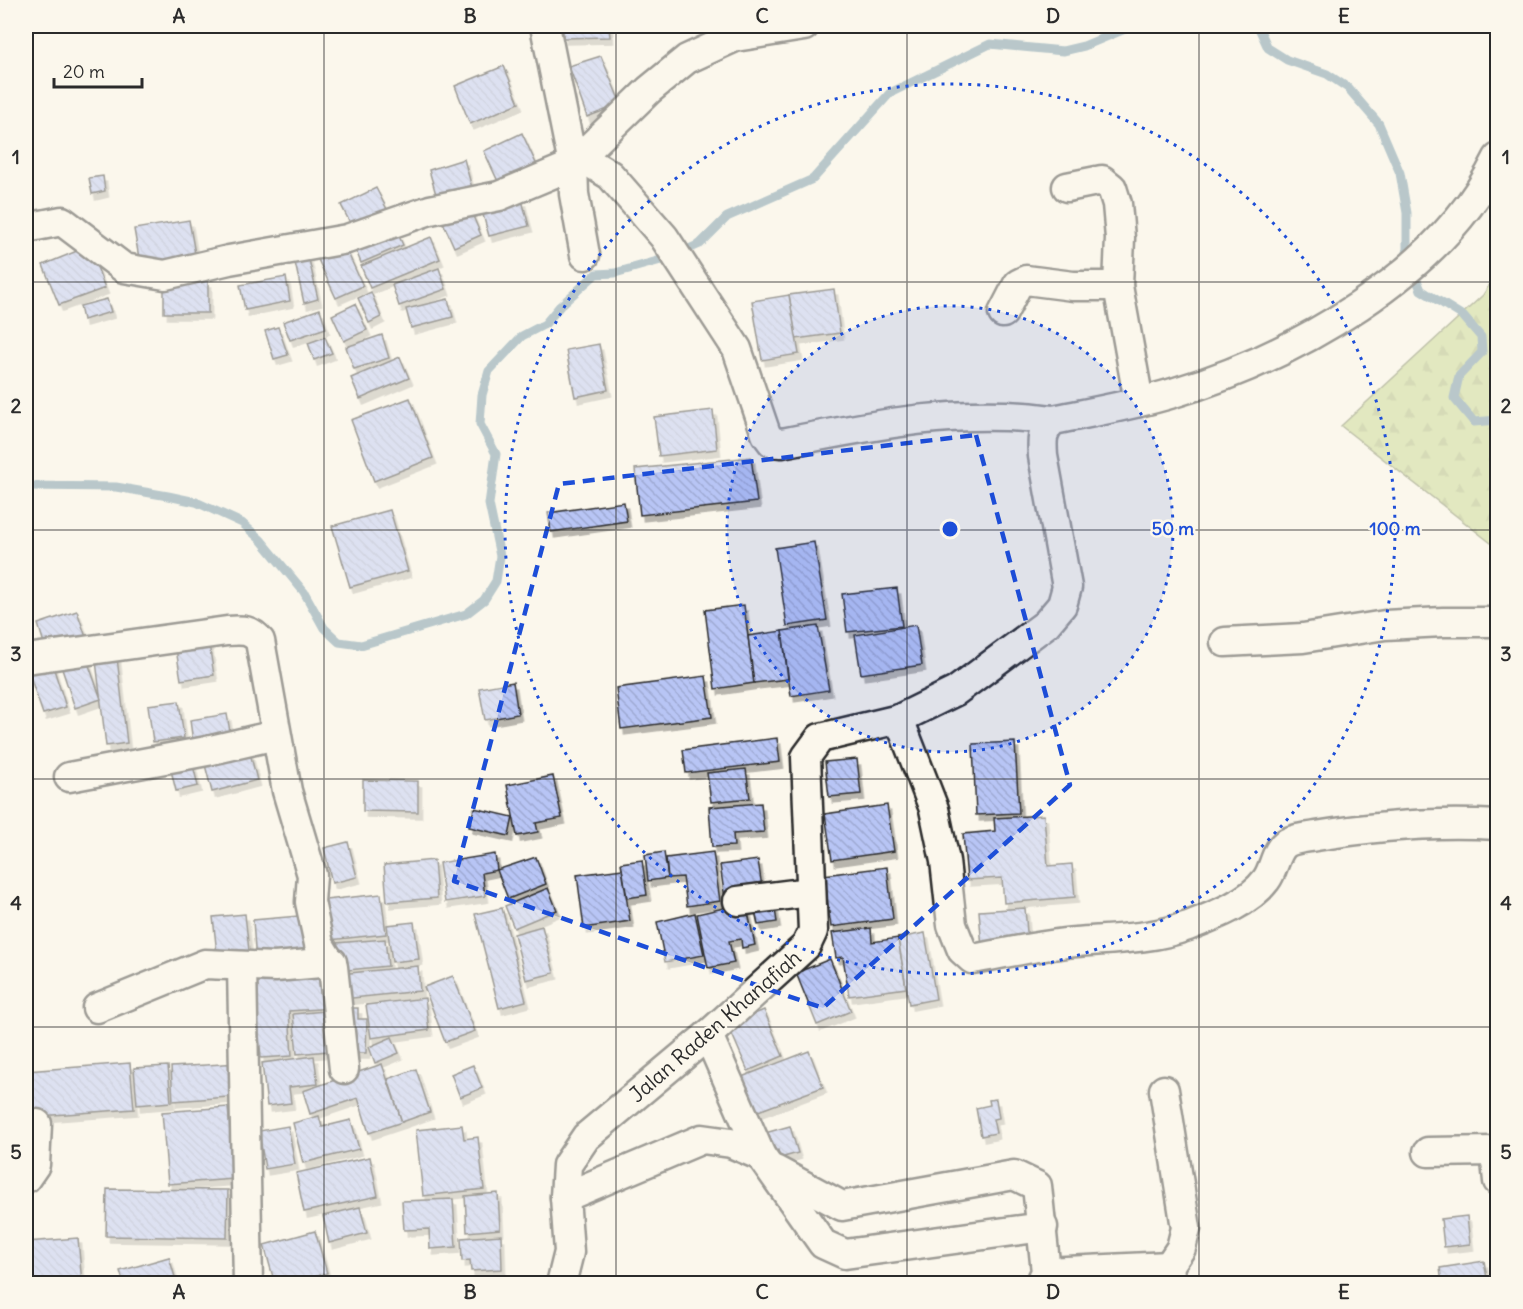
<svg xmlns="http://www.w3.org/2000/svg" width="1523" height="1309" viewBox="0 0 1523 1309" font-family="Delius,sans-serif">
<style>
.forest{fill:url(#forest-firs);stroke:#77805a;stroke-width:1.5}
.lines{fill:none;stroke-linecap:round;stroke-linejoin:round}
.stream{stroke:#688da1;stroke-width:9}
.building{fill:url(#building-back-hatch);stroke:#2b2b2b;stroke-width:1.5;filter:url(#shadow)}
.minor-casing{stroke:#2b2b2b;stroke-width:33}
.minor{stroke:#fbf7ec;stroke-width:28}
.marked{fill:none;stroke:#1d4ed8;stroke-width:4.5;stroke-dasharray:12 8;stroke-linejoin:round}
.grid{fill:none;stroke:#2b2b2b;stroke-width:1.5;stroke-opacity:0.55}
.ring{fill:none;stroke:#1d4ed8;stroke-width:3;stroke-dasharray:3 6}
.labels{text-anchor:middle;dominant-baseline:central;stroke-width:5;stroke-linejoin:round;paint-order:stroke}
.street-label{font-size:21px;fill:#2b2b2b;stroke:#fbf7ec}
.centre{fill:#1d4ed8;stroke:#fbf7ec;stroke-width:3}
.ring-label{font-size:18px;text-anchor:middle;font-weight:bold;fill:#1d4ed8;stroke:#fbf7ec;stroke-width:5;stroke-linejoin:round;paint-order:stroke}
.neatline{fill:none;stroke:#2b2b2b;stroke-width:2}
.grid-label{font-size:20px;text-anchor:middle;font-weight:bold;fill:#2b2b2b}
</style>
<defs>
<pattern id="forest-firs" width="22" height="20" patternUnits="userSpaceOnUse" patternTransform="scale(1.5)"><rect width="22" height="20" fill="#c3d589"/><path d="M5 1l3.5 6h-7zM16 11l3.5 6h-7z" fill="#a8b776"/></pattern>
<pattern id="building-back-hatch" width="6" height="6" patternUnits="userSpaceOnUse" patternTransform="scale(1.5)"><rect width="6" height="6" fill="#b8c5f5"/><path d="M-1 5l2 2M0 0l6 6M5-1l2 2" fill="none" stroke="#9ea9d2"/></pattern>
<filter id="shadow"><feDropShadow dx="3.5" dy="6" stdDeviation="0" flood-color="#0004"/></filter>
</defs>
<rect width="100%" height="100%" fill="#fbf7ec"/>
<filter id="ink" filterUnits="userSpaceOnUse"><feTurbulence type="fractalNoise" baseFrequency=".0167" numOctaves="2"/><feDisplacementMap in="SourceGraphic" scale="12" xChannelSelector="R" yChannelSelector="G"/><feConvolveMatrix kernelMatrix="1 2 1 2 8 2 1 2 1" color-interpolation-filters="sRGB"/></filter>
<g filter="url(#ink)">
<!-- forest -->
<polygon class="forest" points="1497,273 1497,543 1491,543 1341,426 1483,295"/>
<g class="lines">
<!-- stream -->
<g class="stream">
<polyline points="1258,26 1268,48 1287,60 1327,74 1348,88 1379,124 1400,173 1407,213 1407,257 1421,290 1463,316 1481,337 1482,352 1459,376 1454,398 1474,422 1498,420"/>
<polyline points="26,486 116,487 168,496 196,502 242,523 261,540 304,592 324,628 339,642 361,645 466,614 484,600 496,581 500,556 489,504 496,454 480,424 482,395 489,371 522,336 545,324 560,306 596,274 615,273 668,258 700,244 727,217 813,179 890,93 990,44 1063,51 1084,46 1132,26"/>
</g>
</g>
<!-- building -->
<g class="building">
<polygon points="563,26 609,26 610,37 563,38"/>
<polygon points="601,56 621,104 587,117 569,66"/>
<polygon points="504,66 519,103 470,124 455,86"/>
<polygon points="522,133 539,170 501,188 484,151"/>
<polygon points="464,159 474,195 439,205 429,170"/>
<polygon points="103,176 105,191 92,194 89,178"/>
<polygon points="376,188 391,217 356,234 341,205"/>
<polygon points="522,200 529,226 489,236 482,211"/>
<polygon points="470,209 481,235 454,247 442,220"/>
<polygon points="189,220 195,254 140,264 134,229"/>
<polygon points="394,225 403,245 361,263 353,243"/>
<polygon points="431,237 440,259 370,288 361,266"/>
<polygon points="343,242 363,286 336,298 316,255"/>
<polygon points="89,246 105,288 59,305 43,265"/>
<polygon points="308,255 318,299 304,303 294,258"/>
<polygon points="439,268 446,289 399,306 392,285"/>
<polygon points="286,277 290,301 245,310 240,285"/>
<rect x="164" y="281" width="44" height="32"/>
<polygon points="834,289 840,333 796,339 789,295"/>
<polygon points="371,292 381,317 369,323 358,298"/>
<polygon points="789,295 799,354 762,360 752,301"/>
<polygon points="107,299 111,312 83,320 80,306"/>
<polygon points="448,299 453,317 411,328 406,309"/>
<polygon points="355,304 367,330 344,341 332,315"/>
<polygon points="320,309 326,328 290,340 283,322"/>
<polygon points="278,327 288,355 274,359 265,331"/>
<polygon points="382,335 389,358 354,369 346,347"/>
<polygon points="325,337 332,353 314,360 308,343"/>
<polygon points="599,344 608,390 575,397 566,350"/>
<polygon points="400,357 409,378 360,399 351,378"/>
<polygon points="410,398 433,458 374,481 351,420"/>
<polygon points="713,410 717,449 659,456 654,417"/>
<polygon points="751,457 757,502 640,515 635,469"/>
<polygon points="624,502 627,521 551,532 548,513"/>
<polygon points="390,510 408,571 350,587 332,526"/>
<polygon points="814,542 827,620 787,626 775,548"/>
<polygon points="897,588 902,626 847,632 842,594"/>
<polygon points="744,605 754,683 715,689 705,610"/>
<polygon points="77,611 87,640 47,653 38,624"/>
<polygon points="916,625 922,665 861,674 855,635"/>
<polygon points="818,626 829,690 791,696 782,631"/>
<polygon points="782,631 788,679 754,683 748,636"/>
<polygon points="209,644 214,675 181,680 176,649"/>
<polygon points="116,649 127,743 106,746 95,652"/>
<polygon points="86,657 101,699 75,708 61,666"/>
<polygon points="51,660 66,707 43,714 27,668"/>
<polygon points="706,676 712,717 621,729 616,688"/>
<polygon points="513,682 518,714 485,720 479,688"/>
<polygon points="179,701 184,738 153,742 148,705"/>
<polygon points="227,714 232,744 194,750 190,720"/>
<polygon points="777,738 780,762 686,773 683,750"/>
<polygon points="1015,742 1019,813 976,815 973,744"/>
<polygon points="249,749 257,780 212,792 204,761"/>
<polygon points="191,757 198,786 176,791 169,762"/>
<polygon points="857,759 861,794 829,797 825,762"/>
<polygon points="746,769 750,798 711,802 707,773"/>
<polygon points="553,776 562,818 536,823 538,832 517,836 507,785"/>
<polygon points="363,780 418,781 418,812 363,811"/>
<polygon points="761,803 764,832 733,834 734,846 712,847 709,807"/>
<polygon points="887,805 894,851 832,860 825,814"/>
<polygon points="474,808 513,817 509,836 469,827"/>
<polygon points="1044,815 1048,866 1072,864 1075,897 1004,903 1002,878 967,880 963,834 995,831 994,818"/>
<polygon points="348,842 357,877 332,883 324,848"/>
<polygon points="664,852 668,878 648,881 645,855"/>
<polygon points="713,852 720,901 687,906 683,877 668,878 666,858"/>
<polygon points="495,854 497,870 482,873 485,896 445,902 439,863"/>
<polygon points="536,857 546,884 508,899 497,870"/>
<polygon points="434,860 437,898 387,902 384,865"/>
<polygon points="642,860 647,895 627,898 621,863"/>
<polygon points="758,860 763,894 725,899 720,865"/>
<polygon points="887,867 893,919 831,927 824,875"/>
<polygon points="622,869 630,921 584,928 577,875"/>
<polygon points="548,888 557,910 514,928 505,906"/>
<polygon points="381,894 386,934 320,941 316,901"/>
<polygon points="746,903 755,945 742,948 741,939 729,941 734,963 708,968 697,914"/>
<polygon points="774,903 777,922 758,925 754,906"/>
<polygon points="502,908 526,1001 499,1008 475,914"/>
<polygon points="1025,908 1028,944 982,948 979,911"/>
<polygon points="695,913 704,955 665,962 657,922"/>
<polygon points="245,914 249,951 217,954 213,917"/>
<polygon points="310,915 314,960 256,964 253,920"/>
<polygon points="414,922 419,959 392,962 387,925"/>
<polygon points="542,926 554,973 526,980 514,934"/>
<polygon points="871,928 872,942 898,938 906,988 849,996 843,957 836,958 832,933"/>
<polygon points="925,933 936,999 909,1004 898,938"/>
<polygon points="385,939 388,966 338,971 336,943"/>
<polygon points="830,959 851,1011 817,1025 796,973"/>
<polygon points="418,966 420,991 343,999 340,974"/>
<polygon points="331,967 334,1008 289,1011 292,1056 261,1058 254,973"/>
<polygon points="453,976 475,1031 445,1042 424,987"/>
<polygon points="425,998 429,1030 371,1038 366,1005"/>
<polygon points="338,1008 358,1008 358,1019 367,1019 366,1053 344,1053"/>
<polygon points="335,1010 339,1050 297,1054 293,1014"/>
<polygon points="764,1010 783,1056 748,1071 728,1025"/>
<polygon points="392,1037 399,1053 375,1063 369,1047"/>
<polygon points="809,1051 823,1087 753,1113 739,1078"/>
<polygon points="314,1056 318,1084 289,1087 291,1103 267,1106 262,1063"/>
<polygon points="130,1063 134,1109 26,1117 26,1071"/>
<polygon points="240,1063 243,1096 173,1101 171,1067"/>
<polygon points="382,1064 402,1122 369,1133 358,1098 310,1114 303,1091"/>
<polygon points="473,1065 482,1088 460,1097 451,1074"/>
<polygon points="168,1066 171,1102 137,1105 134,1068"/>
<polygon points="416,1069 430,1112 402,1122 388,1079"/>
<polygon points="996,1099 999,1118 993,1119 996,1133 981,1136 976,1108 990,1105 989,1100"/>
<polygon points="228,1107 234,1179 168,1184 162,1112"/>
<polygon points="319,1116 322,1127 351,1120 359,1149 303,1163 293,1123"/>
<polygon points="462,1125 464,1139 478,1137 484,1189 423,1196 416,1130"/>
<polygon points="288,1126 295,1164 265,1169 259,1131"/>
<polygon points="790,1126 798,1153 780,1158 778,1150 771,1153 765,1133"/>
<polygon points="370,1157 378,1196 304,1212 296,1173"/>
<polygon points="107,1189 228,1190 227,1238 106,1236"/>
<polygon points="498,1193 500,1229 467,1232 465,1196"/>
<polygon points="453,1199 456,1247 430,1249 429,1229 404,1230 402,1201"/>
<polygon points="360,1207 367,1233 329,1243 323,1216"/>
<polygon points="1467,1216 1470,1244 1444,1247 1441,1219"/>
<polygon points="315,1231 327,1273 291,1284 275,1284 264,1245"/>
<polygon points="501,1235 502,1269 471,1271 470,1260 462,1261 461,1238"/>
<polygon points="78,1238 82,1284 26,1284 26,1242"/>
<polygon points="169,1257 177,1284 124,1284 120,1271"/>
<polygon points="1484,1261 1488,1284 1442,1284 1440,1268"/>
<polygon points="367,1279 369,1284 355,1284"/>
</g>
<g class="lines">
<!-- minor casing -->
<g class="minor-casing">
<g id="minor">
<polyline points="545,26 573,165 574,194 585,255"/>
<polyline points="580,157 649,90 687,59 735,37 804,26"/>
<polyline points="1067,187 1102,180 1112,188 1117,204 1120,238 1118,286 1139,402"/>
<path d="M 26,228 L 62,221 L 124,268 L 165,275 L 229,260 L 347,239 L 430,210 L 499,196 L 573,165 L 580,157 L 610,175 L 664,237 L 737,349 L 766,434 L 772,442 L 782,443 C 872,425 961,407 1053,420"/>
<polyline points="1003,313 1018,284 1026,280 1073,286 1118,286"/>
<polyline points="1225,642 1303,638 1385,625 1443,622 1498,622"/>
<path d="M 26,659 L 227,631 C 242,630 251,629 260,641 L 287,791 L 312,875 L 310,902 L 319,944 L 333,967 L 344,1069"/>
<path d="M 899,719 L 934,809 L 945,861 L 952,925 L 962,950 L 972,959 C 1006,953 1041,945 1076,942 C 1114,939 1152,939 1188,926 C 1214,916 1249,903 1266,880 C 1274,870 1275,852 1285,844 C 1293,838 1307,838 1316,836 C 1376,826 1437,821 1498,825"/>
<polyline points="69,777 207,751 276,735"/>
<polyline points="738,901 810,892"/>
<polyline points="242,966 248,1284"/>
<polyline points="97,1008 205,964 275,967 332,962"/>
<polyline points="708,1035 761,1156 823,1244 845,1254 1043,1227"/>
<polyline points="1164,1090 1186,1228 1181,1248 1169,1266"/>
<polyline points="1498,1150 1495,1151 1498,1181"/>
<polyline points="1428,1152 1495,1151"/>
<polyline points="775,1170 842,1206 1014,1175 1037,1186 1046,1272 1040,1284"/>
<polyline points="26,1178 35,1165 37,1124"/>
<polyline points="565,1197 702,1139 731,1143 761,1156"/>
<polyline points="1046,1272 1169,1266 1171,1284"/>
<path d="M 561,1284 L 569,1252 L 565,1197 L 567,1165 L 586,1137 L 708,1035 L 806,946 L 813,931 L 806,757 L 820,738 L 899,719 L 956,691 L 1046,624 L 1062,605 L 1067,587 L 1043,456 C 1042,441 1041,432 1053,420 C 1093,412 1134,405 1173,393 C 1293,357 1441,275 1498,158"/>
</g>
</g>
<!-- minor -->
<use href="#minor" class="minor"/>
</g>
</g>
<!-- marked area -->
<path d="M0 0H1523V1309H0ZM 976,435 L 1070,785 L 823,1008 L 454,881 L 559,484 Z" fill="#fbf7ec" fill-opacity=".55" fill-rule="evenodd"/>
<path class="marked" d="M 976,435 L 1070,785 L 823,1008 L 454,881 L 559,484 Z"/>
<!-- grid -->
<path class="grid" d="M 324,26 L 324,1284M 616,26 L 616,1284M 907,26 L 907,1284M 1199,26 L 1199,1284M 26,282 L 1498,282M 26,530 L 1498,530M 26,779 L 1498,779M 26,1027 L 1498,1027"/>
<!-- distance rings -->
<circle cx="950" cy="529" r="223" fill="#1d4ed8" fill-opacity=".12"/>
<g class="ring">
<circle cx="950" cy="529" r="223"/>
<circle cx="950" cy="529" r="445"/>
</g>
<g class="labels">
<!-- street labels -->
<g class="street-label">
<text transform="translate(715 1026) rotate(-41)">Jalan Raden Khanafiah</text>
</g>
</g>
<circle cx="950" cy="529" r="9" class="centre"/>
<g class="ring-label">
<text x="1173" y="535">50 m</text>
<text x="1395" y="535">100 m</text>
</g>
<!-- margin -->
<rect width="1523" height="1309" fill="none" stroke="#fbf7ec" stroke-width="66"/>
<!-- scale -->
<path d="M54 78v9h88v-9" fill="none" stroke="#2b2b2b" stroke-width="3"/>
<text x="63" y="78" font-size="18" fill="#2b2b2b" stroke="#fbf7ec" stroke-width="4.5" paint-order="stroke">20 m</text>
<rect x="33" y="33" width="1457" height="1243" class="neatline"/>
<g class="grid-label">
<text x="179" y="23">A</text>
<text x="470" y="23">B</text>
<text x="762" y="23">C</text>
<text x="1053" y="23">D</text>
<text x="1344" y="23">E</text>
<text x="16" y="164">1</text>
<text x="1506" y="164">1</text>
<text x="16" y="413">2</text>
<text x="1506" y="413">2</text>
<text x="16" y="661">3</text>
<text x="1506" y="661">3</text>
<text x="16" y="910">4</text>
<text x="1506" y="910">4</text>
<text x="16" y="1159">5</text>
<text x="1506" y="1159">5</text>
<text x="179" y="1299">A</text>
<text x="470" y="1299">B</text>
<text x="762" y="1299">C</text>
<text x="1053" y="1299">D</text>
<text x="1344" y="1299">E</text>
</g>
</svg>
